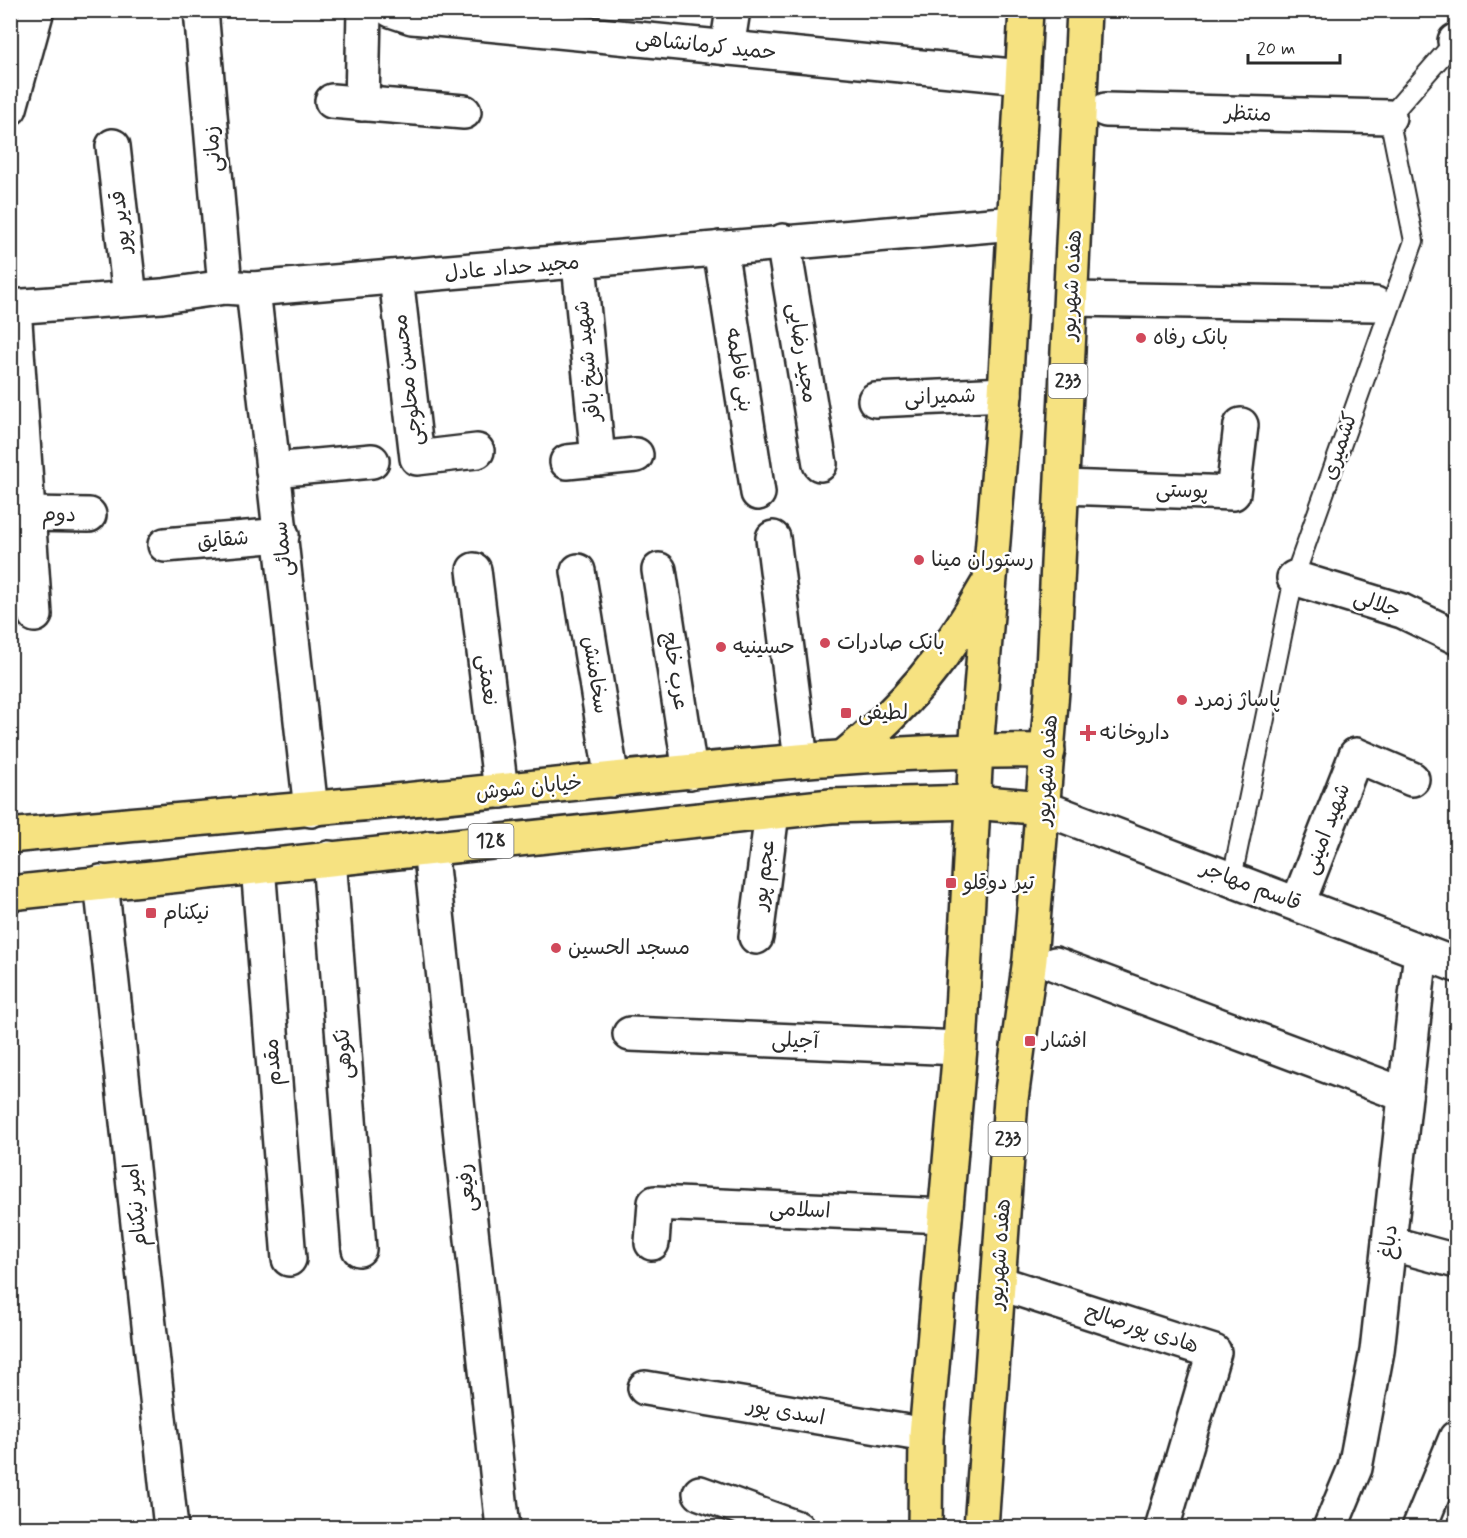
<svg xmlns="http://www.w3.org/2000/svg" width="1467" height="1538" viewBox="0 0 1467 1538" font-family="Mynerve,'Playpen Sans Arabic',sans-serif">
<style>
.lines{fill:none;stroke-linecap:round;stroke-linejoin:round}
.lane-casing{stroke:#2b2b2b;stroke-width:22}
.street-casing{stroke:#2b2b2b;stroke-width:38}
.secondary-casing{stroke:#2b2b2b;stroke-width:38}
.primary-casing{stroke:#2b2b2b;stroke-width:38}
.lane{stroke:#fff;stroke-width:18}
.street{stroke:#fff;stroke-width:33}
.secondary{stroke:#fff;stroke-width:33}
.primary{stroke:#f6e281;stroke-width:33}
.poi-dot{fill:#d1495b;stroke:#fff;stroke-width:2}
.labels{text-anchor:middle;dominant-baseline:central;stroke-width:5;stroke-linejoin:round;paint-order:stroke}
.shield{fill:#fff;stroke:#6b6b6b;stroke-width:1.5}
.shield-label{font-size:20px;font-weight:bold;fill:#2b2b2b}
.street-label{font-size:21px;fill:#2b2b2b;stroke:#fff}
.poi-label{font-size:21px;fill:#2b2b2b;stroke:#fff;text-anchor:start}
</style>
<rect width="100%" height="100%" fill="#fff"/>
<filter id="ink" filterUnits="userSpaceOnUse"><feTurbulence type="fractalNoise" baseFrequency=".0167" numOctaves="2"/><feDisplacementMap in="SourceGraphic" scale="12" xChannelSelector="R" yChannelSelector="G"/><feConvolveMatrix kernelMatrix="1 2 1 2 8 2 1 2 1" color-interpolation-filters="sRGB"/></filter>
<g filter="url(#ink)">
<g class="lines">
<!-- lane casing -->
<g class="lane-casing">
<polyline id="lane" points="1232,878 1294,578 1414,241 1389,117 1456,40"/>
</g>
<!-- street casing -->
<g class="street-casing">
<g id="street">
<polyline points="201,10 225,287"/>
<polyline points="391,10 412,17 436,19 1022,77"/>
<polyline points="1455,41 1456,43"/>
<polyline points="727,48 733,10"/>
<polyline points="332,101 464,112"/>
<polyline points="362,104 364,10"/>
<polyline points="1106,110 1389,117"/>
<polyline points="113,146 130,298"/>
<polyline points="783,241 820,464"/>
<polyline points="720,248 758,493"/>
<polyline points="579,263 598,459"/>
<polyline points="396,277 417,458 477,451"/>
<polyline points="253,289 311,810"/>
<polyline points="1072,299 1375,304"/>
<polyline points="14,307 35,615"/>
<polyline points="875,400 1005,394"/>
<polyline points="567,462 636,455"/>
<polyline points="273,470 372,461"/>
<polyline points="1063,487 1233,493 1241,425"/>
<polyline points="28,514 89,515"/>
<polyline points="773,538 801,760"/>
<polyline points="165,545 282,535"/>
<polyline points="474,570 501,791"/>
<polyline points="659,570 690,772"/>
<polyline points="578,571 612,780"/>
<polyline points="1294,578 1402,611 1456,637"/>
<polyline points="1044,808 1456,965"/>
<polyline points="430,848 503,1528"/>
<polyline points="329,858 359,1249"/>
<polyline points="258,866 289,1259"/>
<polyline points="101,882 171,1528"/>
<polyline points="1298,903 1356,755 1412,779"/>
<polyline points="756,937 772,813"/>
<polyline points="1055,964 1405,1095"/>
<polyline points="630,1034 960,1048"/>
<polyline points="652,1243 655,1203 945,1216"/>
<polyline points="1389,1243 1456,1261"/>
<polyline points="999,1283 1214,1352 1162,1528"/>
<polyline points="645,1388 926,1435"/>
<polyline points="700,1493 797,1528"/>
<polyline points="1330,1528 1355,1468 1377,1351 1421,951"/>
<polyline points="1419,1528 1456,1438"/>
</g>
</g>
<!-- secondary casing -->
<g class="secondary-casing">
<g id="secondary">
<polyline points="10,108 37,10"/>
<path d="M 10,307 L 162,296 L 225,287 L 253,289 C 507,269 760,243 1014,223"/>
</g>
</g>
<!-- primary casing -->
<g class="primary-casing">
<g id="primary">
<path d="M 844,757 C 906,706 946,658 986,587"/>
<path d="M 10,836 C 186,819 362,805 537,787 C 707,770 877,748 1048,751"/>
<polyline points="10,893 831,806 973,802 1044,808"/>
<polyline points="925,1528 926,1435 960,1048 976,750 1005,394 1026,10"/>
<polyline points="981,1528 1011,1099 1030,959 1052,691 1084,10"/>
</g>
</g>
<!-- lane -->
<use href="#lane" class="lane"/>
<!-- street -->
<use href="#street" class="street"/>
<!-- secondary -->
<use href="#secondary" class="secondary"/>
<!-- primary -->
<use href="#primary" class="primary"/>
</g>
</g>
<!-- markers -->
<g class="poi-dot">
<circle cx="1141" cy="338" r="6"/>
<circle cx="919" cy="560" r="6"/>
<circle cx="825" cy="643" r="6"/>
<circle cx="721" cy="647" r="6"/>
<circle cx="1182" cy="700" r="6"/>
<rect x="840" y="707" width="12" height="12" rx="3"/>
<path d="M1085 724h6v6h6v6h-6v6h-6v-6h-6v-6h6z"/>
<rect x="945" y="877" width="12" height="12" rx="3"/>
<rect x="145" y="907" width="12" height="12" rx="3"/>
<circle cx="556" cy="948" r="6"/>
<rect x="1024" y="1035" width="12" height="12" rx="3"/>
</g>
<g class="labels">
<!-- shield labels -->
<g class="shield">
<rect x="1048.5" y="364" width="39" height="34" rx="4.5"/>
<rect x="468.5" y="824" width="45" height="34" rx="4.5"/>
<rect x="988.5" y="1122" width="39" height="34" rx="4.5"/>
</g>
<g class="shield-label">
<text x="1068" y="381">233</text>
<text x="491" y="841">128</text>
<text x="1008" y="1139">233</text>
</g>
<!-- street labels -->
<g class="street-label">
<text transform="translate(706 46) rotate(6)">حمید کرمانشاهی</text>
<text transform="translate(1248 114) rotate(2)">منتظر</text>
<text transform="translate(213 149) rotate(-95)">زمانی</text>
<text transform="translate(121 222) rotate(-96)">قدیر پور</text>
<text transform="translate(512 268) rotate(-5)">مجید حداد عادل</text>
<text transform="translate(1072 285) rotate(-87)">هفده شهریور</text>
<text transform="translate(802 353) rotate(81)">مجید رضایی</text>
<text transform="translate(588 361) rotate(-96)">شهید شیخ باقر</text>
<text transform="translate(739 370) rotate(81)">بنی فاطمه</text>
<text transform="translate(408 380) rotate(-97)">محسن محلوجی</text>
<text transform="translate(940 397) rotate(-2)">شمیرانی</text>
<text transform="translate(1340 446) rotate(-71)">کشمیری</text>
<text transform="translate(1182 491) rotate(2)">پوستی</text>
<text transform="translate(59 515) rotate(1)">دوم</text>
<text transform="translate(223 540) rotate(-5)">شقایق</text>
<text transform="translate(283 549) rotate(-96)">سمائی</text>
<text transform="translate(1377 604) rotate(18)">جلالی</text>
<text transform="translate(675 671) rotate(81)">عرب خلج</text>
<text transform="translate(595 675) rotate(81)">سخامنش</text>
<text transform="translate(487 680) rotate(83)">نعمتی</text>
<text transform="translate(1047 770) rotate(-86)">هفده شهریور</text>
<text transform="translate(529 788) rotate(-6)">خیابان شوش</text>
<text transform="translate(1327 829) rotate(-69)">شهید امینی</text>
<text transform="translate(764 875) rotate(-83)">عجم پور</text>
<text transform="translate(1251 886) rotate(21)">قاسم مهاجر</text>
<text transform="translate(795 1041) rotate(2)">آجیلی</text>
<text transform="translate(344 1054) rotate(-94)">نکوهی</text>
<text transform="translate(273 1062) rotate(-94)">مقدم</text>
<text transform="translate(467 1188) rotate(-96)">رفیعی</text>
<text transform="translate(136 1205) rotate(-96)">امیر نیکنام</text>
<text transform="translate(800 1210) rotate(3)">اسلامی</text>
<text transform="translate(1389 1242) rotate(-84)">دباغ</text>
<text transform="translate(1000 1254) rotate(-86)">هفده شهریور</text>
<text transform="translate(1142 1329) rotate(18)">هادی پورصالح</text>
<text transform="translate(786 1412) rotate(10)">اسدی پور</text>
</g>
<!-- poi labels -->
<g class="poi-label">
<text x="1153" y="338">بانک رفاه</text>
<text x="931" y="560">رستوران مینا</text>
<text x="837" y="643">بانک صادرات</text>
<text x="733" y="647">حسینیه</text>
<text x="1194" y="700">پاساژ زمرد</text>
<text x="858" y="713">لطیفی</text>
<text x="1100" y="733">داروخانه</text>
<text x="963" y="883">تیر دوقلو</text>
<text x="163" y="913">نیکنام</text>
<text x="568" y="948">مسجد الحسین</text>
<text x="1042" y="1041">افشار</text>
</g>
</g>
<!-- margin -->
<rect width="1467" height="1538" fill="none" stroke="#fff" stroke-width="36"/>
<rect x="18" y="18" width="1431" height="1502" fill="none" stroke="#2b2b2b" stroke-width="2" filter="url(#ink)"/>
<!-- scale -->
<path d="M1248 54v9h92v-9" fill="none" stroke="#2b2b2b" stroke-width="3"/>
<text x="1257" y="54" font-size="18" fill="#2b2b2b" stroke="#ffffff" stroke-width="4.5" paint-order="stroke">20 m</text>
</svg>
